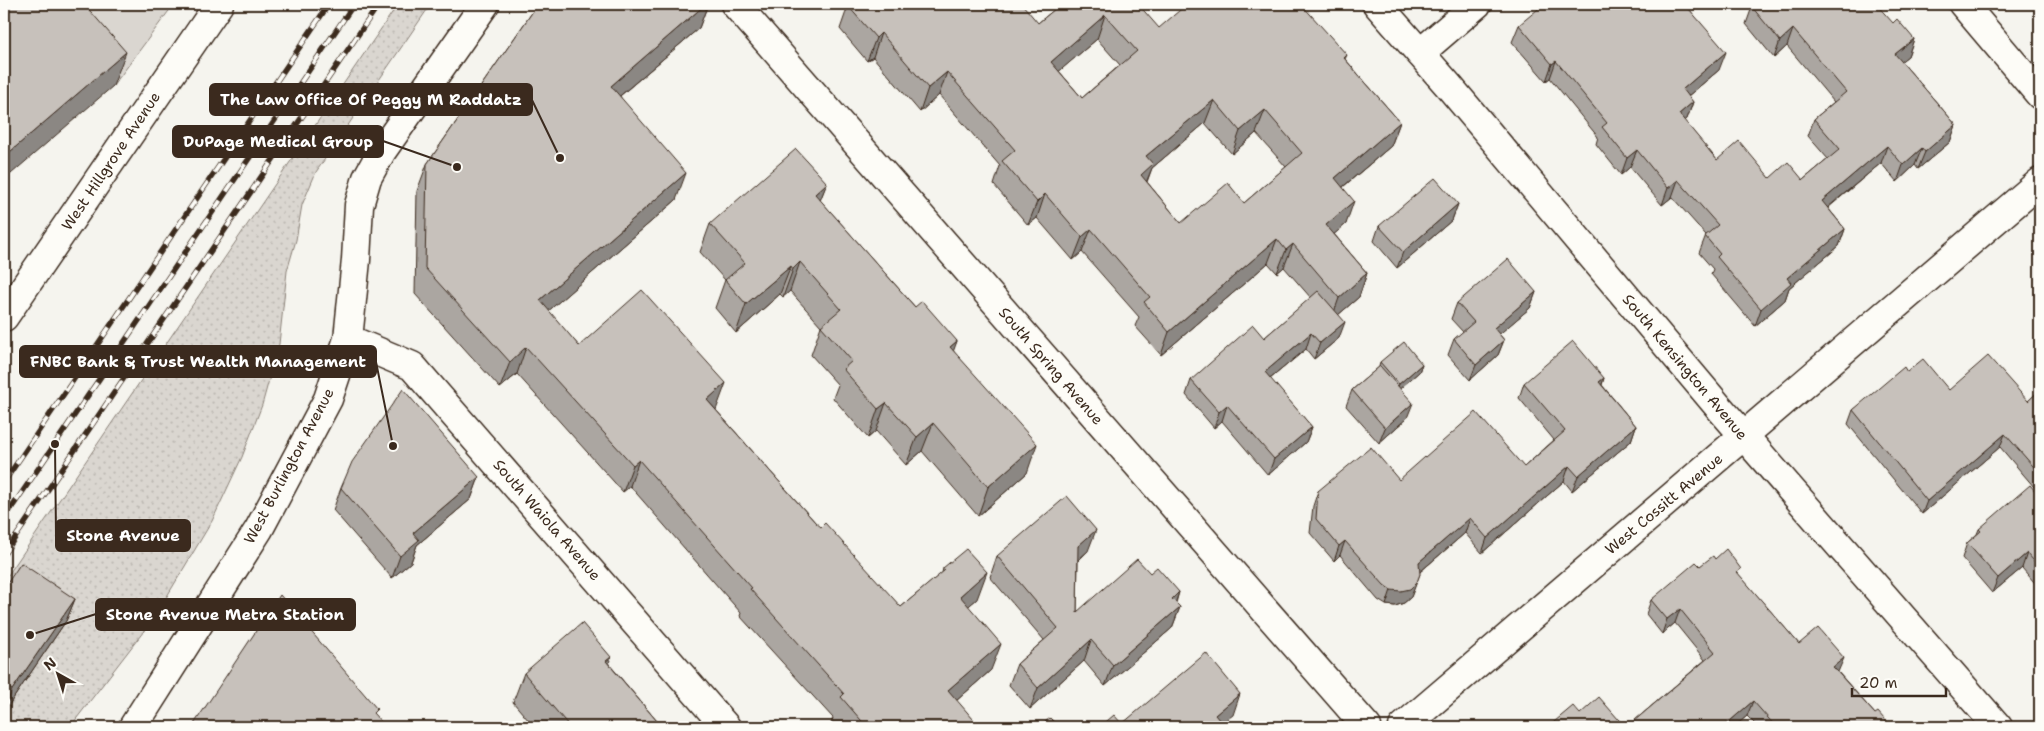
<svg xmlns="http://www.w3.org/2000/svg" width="2044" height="731" viewBox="0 0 2044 731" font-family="'Shantell Sans',sans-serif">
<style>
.grass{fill:url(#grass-dots);stroke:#8a8077}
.green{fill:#dad6d0;stroke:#8a8077}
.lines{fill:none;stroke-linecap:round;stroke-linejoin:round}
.minor-casing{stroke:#3b2a1e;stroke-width:31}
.minor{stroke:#fdfcf7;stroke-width:28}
.rail-casing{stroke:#3b2a1e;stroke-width:5.5}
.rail{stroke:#fdfcf7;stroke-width:4;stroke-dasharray:11;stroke-linecap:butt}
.wall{fill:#aba6a1;stroke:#3b2a1e;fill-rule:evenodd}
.shaded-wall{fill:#8b8783;stroke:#3b2a1e}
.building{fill:#c7c1bb;stroke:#3b2a1e;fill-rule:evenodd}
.labels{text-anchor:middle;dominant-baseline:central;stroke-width:4;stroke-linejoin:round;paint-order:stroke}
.street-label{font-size:15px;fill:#3b2a1e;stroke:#fdfcf7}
.leader{fill:none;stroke:#3b2a1e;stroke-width:2}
.callout-dot{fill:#3b2a1e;stroke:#fdfcf7;stroke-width:2}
.callout{fill:#3b2a1e;stroke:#3b2a1e;stroke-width:2}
.callout-label{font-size:16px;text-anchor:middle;font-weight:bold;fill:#fff}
</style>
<defs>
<pattern id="grass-dots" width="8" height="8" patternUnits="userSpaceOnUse" patternTransform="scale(1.25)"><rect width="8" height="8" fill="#dad6d0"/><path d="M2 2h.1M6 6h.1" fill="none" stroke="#bcb8b2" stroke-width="1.8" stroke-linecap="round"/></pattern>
</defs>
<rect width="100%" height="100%" fill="#f5f4ee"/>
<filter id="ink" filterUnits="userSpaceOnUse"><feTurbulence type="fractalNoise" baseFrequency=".02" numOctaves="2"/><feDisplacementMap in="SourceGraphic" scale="10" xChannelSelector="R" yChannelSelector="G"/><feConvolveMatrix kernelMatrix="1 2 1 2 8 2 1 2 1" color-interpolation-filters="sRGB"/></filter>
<g filter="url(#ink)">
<!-- grass -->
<polygon class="grass" points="398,4 431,4 316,172 302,205 296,240 287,271 279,344 262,405 242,457 212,521 154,618 70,727 4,727 4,581"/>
<!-- green -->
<polygon class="green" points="42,4 174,4 113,86"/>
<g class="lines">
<!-- minor casing -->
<g class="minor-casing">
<g id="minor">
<polyline points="735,4 1367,727"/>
<polyline points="1377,4 1448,85 1717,405 1998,727"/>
<polyline points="1963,4 2040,95"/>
<polyline points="1420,53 1477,4"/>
<polyline points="4,317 219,4"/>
<polyline points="348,339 412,366 726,727"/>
<polyline points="133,727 259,529 328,399 348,339 356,260 359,205 367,178 382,151 485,4"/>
<polyline points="1403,727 2040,182"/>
</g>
</g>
<!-- minor -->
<use href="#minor" class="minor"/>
<!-- rail casing -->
<g class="rail-casing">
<g id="rail">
<polyline points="4,482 329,4"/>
<polyline points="4,519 354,4"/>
<polyline points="4,554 379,4"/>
</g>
</g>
<!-- rail -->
<use href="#rail" class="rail"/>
</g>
<!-- wall -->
<g class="wall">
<polygon points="538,4 708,4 699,28 620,96 676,200 548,311 579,346 716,410 815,522 901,607 942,573 943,568 977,599 968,606 991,670 956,701 980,727 835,727 831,723 833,718 740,616 741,613 630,486 623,492 517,374 500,388 415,294 417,191 427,164"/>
<path d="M 1061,4 L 1159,28 L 1347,55 L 1345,59 L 1400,122 L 1391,146 L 1343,187 L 1346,224 L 1334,234 L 1367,273 L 1359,297 L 1338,315 L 1339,338 L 1314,359 L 1306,349 L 1270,379 L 1312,427 L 1306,442 L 1268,475 L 1222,421 L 1214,428 L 1186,395 L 1191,380 L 1264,338 L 1311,298 L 1284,267 L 1277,273 L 1268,263 L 1161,355 L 1135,326 L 1139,317 L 1082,252 L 1073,260 L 1037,218 L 1028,225 L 994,185 L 1000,166 L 939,95 L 920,112 L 873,57 L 867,61 L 840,29 L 848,6 L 1038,23 ZM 1097,39 L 1120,65 L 1082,98 L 1059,71 ZM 1205,123 L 1232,154 L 1256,133 L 1286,167 L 1244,203 L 1181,223 L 1147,182 L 1152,168 Z"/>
<polygon points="1752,7 1893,23 1914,39 1908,56 1901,61 1956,125 1950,142 1918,169 1915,165 1897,182 1881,163 1828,208 1845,229 1839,246 1789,288 1785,300 1755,326 1711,274 1713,269 1699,253 1706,235 1672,197 1662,205 1630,167 1621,175 1596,144 1598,137 1550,78 1546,81 1512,42 1519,25 1691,11 1719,70 1688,96 1693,102 1687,119 1684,121 1717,160 1770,178 1803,180 1828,159 1808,136 1814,119 1834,102 1787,46 1774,58 1746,24"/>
<polygon points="827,183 820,200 915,307 957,341 953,350 1027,473 978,516 922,451 906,465 876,431 868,438 833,398 838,385 811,355 821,326 790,291 783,297 780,294 736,333 715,308 725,280 700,252 710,224"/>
<polygon points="1458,204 1452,220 1397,268 1374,241 1379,226"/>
<polygon points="1536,292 1530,308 1499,334 1504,340 1498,355 1470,380 1448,355 1454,339 1463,332 1451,319 1457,303"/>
<polygon points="1380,362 1422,364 1419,372 1400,388 1407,418 1379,443 1346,406 1352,390 1379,367"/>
<polygon points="1907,372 1949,390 2028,401 2040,390 2040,494 2000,447 1922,514 1848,424 1853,410"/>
<polygon points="1604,378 1602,385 1636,426 1631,441 1572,491 1564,481 1482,553 1465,533 1420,572 1411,597 1404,603 1395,606 1386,605 1378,600 1340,555 1334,561 1310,533 1313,506 1318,491 1399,480 1524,467 1554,440 1519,398 1524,383"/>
<polygon points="479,477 471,499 417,545 411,562 392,578 333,510 341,488"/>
<polygon points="2040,497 2040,589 2022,568 1992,593 1962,558 1967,543 1977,534 1979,529"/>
<polygon points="1088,551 1078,561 1077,612 1150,573 1179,592 1176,603 1180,607 1172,628 1105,686 1084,661 1030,709 1009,685 1017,664 1044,640 990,577 997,556"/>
<polygon points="1715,559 1739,575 1799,644 1838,672 1875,714 1891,727 1758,727 1747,716 1734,727 1627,727 1705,660 1675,623 1662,634 1646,614 1651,600 1700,566"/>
<polygon points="4,588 75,599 66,621 4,712"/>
<polygon points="2040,615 2040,632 2036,627"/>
<polygon points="609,664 662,727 534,727 513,702 524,673"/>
</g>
<!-- shaded-wall -->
<g class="shaded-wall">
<polygon points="706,4 708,4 699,28 601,112 611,86"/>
<polygon points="1105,15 1097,39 1042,86 1051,62"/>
<polygon points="1793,29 1787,46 1774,58 1780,41"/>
<polygon points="881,33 873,57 867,61 876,38"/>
<polygon points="1914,39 1908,56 1889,71 1895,54"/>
<polygon points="126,52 113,86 4,180 4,157"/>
<polygon points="1726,52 1719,70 1676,106 1683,89"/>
<polygon points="1556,61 1550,78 1546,81 1552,64"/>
<polygon points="947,72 939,95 920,112 928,88"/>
<polygon points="1214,100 1205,123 1152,168 1144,188 1132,198 1146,156"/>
<polygon points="1693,102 1687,119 1672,131 1679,114"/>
<polygon points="1265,110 1256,133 1232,154 1240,131"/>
<polygon points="1400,122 1391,146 1326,201 1335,178"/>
<polygon points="1956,125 1950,142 1918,169 1925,152"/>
<polygon points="1887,146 1881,163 1815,218 1822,201"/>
<polygon points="1922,148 1915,165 1897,182 1903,165"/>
<polygon points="1637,150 1630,167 1621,175 1627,158"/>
<polygon points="686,173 676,200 530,327 540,300"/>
<polygon points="1678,180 1672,197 1662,205 1668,188"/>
<polygon points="827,183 816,211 815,194"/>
<polygon points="1045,194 1037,218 1028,225 1037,202"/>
<polygon points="1354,201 1346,224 1317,249 1326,225"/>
<polygon points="1458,204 1452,220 1397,268 1403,252"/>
<polygon points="1091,229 1082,252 1073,260 1082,237"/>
<polygon points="1845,229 1839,246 1789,288 1785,300 1755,326 1761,309 1787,278"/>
<polygon points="1277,239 1268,263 1161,355 1169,332"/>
<polygon points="1293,244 1284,267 1277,273 1286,250"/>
<polygon points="800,262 790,291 783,297 793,269"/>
<polygon points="791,266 780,294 736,333 746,304"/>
<polygon points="1367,273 1359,297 1331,321 1339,298"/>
<polygon points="1536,292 1530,308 1488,344 1494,328"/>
<polygon points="1345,322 1339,338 1314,359 1320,343"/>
<polygon points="1311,333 1306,349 1259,388 1265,372"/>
<polygon points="1504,340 1498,355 1470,380 1476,365"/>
<polygon points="957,341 947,369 950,347"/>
<polygon points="526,347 517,374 500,388 510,362"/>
<polygon points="1422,364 1419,372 1396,392 1399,384"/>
<polygon points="1604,378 1599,393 1599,382"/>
<polygon points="726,383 716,410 707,400"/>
<polygon points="886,403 876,431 868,438 878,409"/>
<polygon points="1413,403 1407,418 1379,443 1385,428"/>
<polygon points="1227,405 1222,421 1214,428 1219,412"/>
<polygon points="933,423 922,451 906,465 917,437"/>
<polygon points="1636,426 1631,441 1572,491 1578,476"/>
<polygon points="1312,427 1306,442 1268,475 1274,459"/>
<polygon points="2005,434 2000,447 1922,514 1927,501"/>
<polygon points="1037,444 1027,473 978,516 988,487"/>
<polygon points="639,460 630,486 623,492 633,465"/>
<polygon points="1569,466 1564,481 1482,553 1487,538"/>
<polygon points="479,477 471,499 417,545 411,562 392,578 400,556 413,533"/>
<polygon points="1470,518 1465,533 1414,577 1419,562"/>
<polygon points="1096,530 1088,551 1070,567 1078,546"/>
<polygon points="1345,541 1340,555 1334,561 1339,546"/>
<polygon points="2027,553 2022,568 1992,593 1998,578"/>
<polygon points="987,572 977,599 950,622 960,596"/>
<polygon points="1420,574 1411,597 1404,603 1395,606 1386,605 1391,590"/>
<polygon points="1179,592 1172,613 1172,599"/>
<polygon points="75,599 66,621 4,712 12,690"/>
<polygon points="1180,607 1172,628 1105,686 1113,665"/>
<polygon points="1680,609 1675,623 1662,634 1667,619"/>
<polygon points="1091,640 1084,661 1030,709 1038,688"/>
<polygon points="1001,644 991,670 938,717 948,690"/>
<polygon points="611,657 601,686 606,661"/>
<polygon points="1844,658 1838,672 1833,667"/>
<polygon points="1240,694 1233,715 1217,727 1215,715"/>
<polygon points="1753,701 1747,716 1734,727 1723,727"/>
</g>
<!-- building -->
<g class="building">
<polygon points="4,4 84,4 126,52 4,157"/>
<polygon points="538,4 706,4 611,86 686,173 540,300 579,346 642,290 726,383 707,400 815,522 821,527 825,523 901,607 945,570 943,568 966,549 987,572 960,596 1001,644 948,690 980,727 867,727 841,697 844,694 750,589 752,588 639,460 633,465 526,347 510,362 425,268 427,164"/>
<path d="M 850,4 L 1022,4 L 1038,23 L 1061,4 L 1138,4 L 1159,28 L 1187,4 L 1301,4 L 1347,55 L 1344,58 L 1400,122 L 1335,178 L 1354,201 L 1326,225 L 1367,273 L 1339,298 L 1293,244 L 1286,250 L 1277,239 L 1169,332 L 1144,302 L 1150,297 L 1091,229 L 1082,237 L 1045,194 L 1037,202 L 1002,161 L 1015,150 L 947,72 L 928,88 L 881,33 L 876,38 L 848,6 ZM 1105,15 L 1137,51 L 1082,98 L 1051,62 ZM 1214,100 L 1240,131 L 1265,110 L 1302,153 L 1244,203 L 1228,183 L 1181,223 L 1141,175 L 1153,164 L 1146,156 Z"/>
<polygon points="1544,4 1692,4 1693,5 1689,9 1726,52 1683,89 1693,102 1679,114 1717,160 1739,141 1770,178 1788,162 1803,180 1840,149 1814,119 1846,92 1793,29 1780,41 1752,7 1756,4 1876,4 1893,23 1897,19 1914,39 1895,54 1956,125 1925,152 1922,148 1903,165 1887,146 1822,201 1845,229 1787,278 1791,283 1761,309 1717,257 1720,254 1705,236 1718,225 1678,180 1668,188 1637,150 1627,158 1602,127 1607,123 1556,61 1552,64 1519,25"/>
<polygon points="796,149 827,183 815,194 915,307 922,301 957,341 950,347 1037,444 988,487 933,423 917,437 886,403 878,409 843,369 852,361 821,326 841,309 800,262 793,269 791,266 746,304 725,280 745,263 710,224"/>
<polygon points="1435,178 1458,204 1403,252 1379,226"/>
<polygon points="1508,259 1536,292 1494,328 1504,340 1476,365 1454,339 1474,322 1457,303"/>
<polygon points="1318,291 1345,322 1320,343 1311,333 1265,372 1312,427 1274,459 1227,405 1219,412 1191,380 1253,325 1264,338"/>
<polygon points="1573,341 1604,378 1599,382 1636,426 1578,476 1569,466 1487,538 1470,518 1419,562 1420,574 1417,582 1410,589 1401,591 1391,590 1384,585 1345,541 1339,546 1316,519 1318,491 1371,447 1399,480 1476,412 1524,467 1565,431 1524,383"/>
<polygon points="1404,342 1422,364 1399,384 1380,362"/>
<polygon points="1988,356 2028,401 2040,390 2040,474 2005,434 1927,501 1853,410 1904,367 1907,372 1923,359 1949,390"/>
<polygon points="1380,366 1413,403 1385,428 1352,390"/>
<polygon points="403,389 479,477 413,533 419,540 400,556 341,488 352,462"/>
<polygon points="2030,485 2040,497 2040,568 2027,553 1998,578 1967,543 1981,531 1979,529"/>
<polygon points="1067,496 1096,530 1078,546 1077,612 1137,559 1150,573 1157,567 1179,592 1172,599 1180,607 1113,665 1091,640 1038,688 1017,664 1058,628 997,556"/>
<polygon points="1726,549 1741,569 1737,572 1799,644 1818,628 1844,658 1833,667 1875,714 1878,712 1891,727 1776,727 1753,701 1723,727 1627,727 1715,652 1680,609 1667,619 1651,600 1696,562 1700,566 1713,556 1715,559"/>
<polygon points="21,563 75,599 12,690 4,685 4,588"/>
<polygon points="280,595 377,709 373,713 386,727 192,727"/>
<polygon points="582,623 611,657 606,661 662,727 570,727 524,673"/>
<polygon points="1206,653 1240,694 1215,715 1225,727 1100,727 1114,715 1122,724"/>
<polygon points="1599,697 1625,727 1548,727 1573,706 1580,714"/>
<polygon points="1050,718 1059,727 1039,727"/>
</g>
</g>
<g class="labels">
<!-- street labels -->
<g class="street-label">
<text transform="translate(111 161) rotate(-56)">West Hillgrove Avenue</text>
<text transform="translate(1051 366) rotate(49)">South Spring Avenue</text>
<text transform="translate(1685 367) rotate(50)">South Kensington Avenue</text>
<text transform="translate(289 466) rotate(-62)">West Burlington Avenue</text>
<text transform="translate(1664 504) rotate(-40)">West Cossitt Avenue</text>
<text transform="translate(547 520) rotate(49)">South Waiola Avenue</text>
</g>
</g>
<!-- callouts -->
<path class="leader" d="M560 158L532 100M457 167L383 141M393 446L376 362M55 444L56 536M30 635L96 614"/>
<g class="callout-dot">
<circle cx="560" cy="158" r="5"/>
<circle cx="457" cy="167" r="5"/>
<circle cx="393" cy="446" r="5"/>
<circle cx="55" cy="444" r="5"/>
<circle cx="30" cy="635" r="5"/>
</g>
<g class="callout">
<rect x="210" y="84" width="322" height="31" rx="5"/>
<rect x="173" y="126" width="210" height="31" rx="5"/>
<rect x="20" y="346" width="356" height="31" rx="5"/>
<rect x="56" y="520" width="134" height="31" rx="5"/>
<rect x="96" y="599" width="259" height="31" rx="5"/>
</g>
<g class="callout-label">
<text x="371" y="105">The Law Office Of Peggy M Raddatz</text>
<text x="278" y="147">DuPage Medical Group</text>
<text x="198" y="367">FNBC Bank &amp; Trust Wealth Management</text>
<text x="123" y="541">Stone Avenue</text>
<text x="225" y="620">Stone Avenue Metra Station</text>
</g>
<!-- margin -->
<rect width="2044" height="731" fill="none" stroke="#fdfcf7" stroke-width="20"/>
<rect x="10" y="10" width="2024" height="711" fill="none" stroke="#3b2a1e" stroke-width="2" filter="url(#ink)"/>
<!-- north arrow -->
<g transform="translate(58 674) rotate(321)" stroke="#fdfcf7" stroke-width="4" paint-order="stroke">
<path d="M0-4L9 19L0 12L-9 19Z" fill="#3b2a1e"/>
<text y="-8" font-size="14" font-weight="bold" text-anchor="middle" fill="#3b2a1e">N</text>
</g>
<!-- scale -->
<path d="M1852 688v8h94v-8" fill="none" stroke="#3b2a1e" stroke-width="2.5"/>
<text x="1859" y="688" font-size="15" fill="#3b2a1e" stroke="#fdfcf7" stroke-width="4" paint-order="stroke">20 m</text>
</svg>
